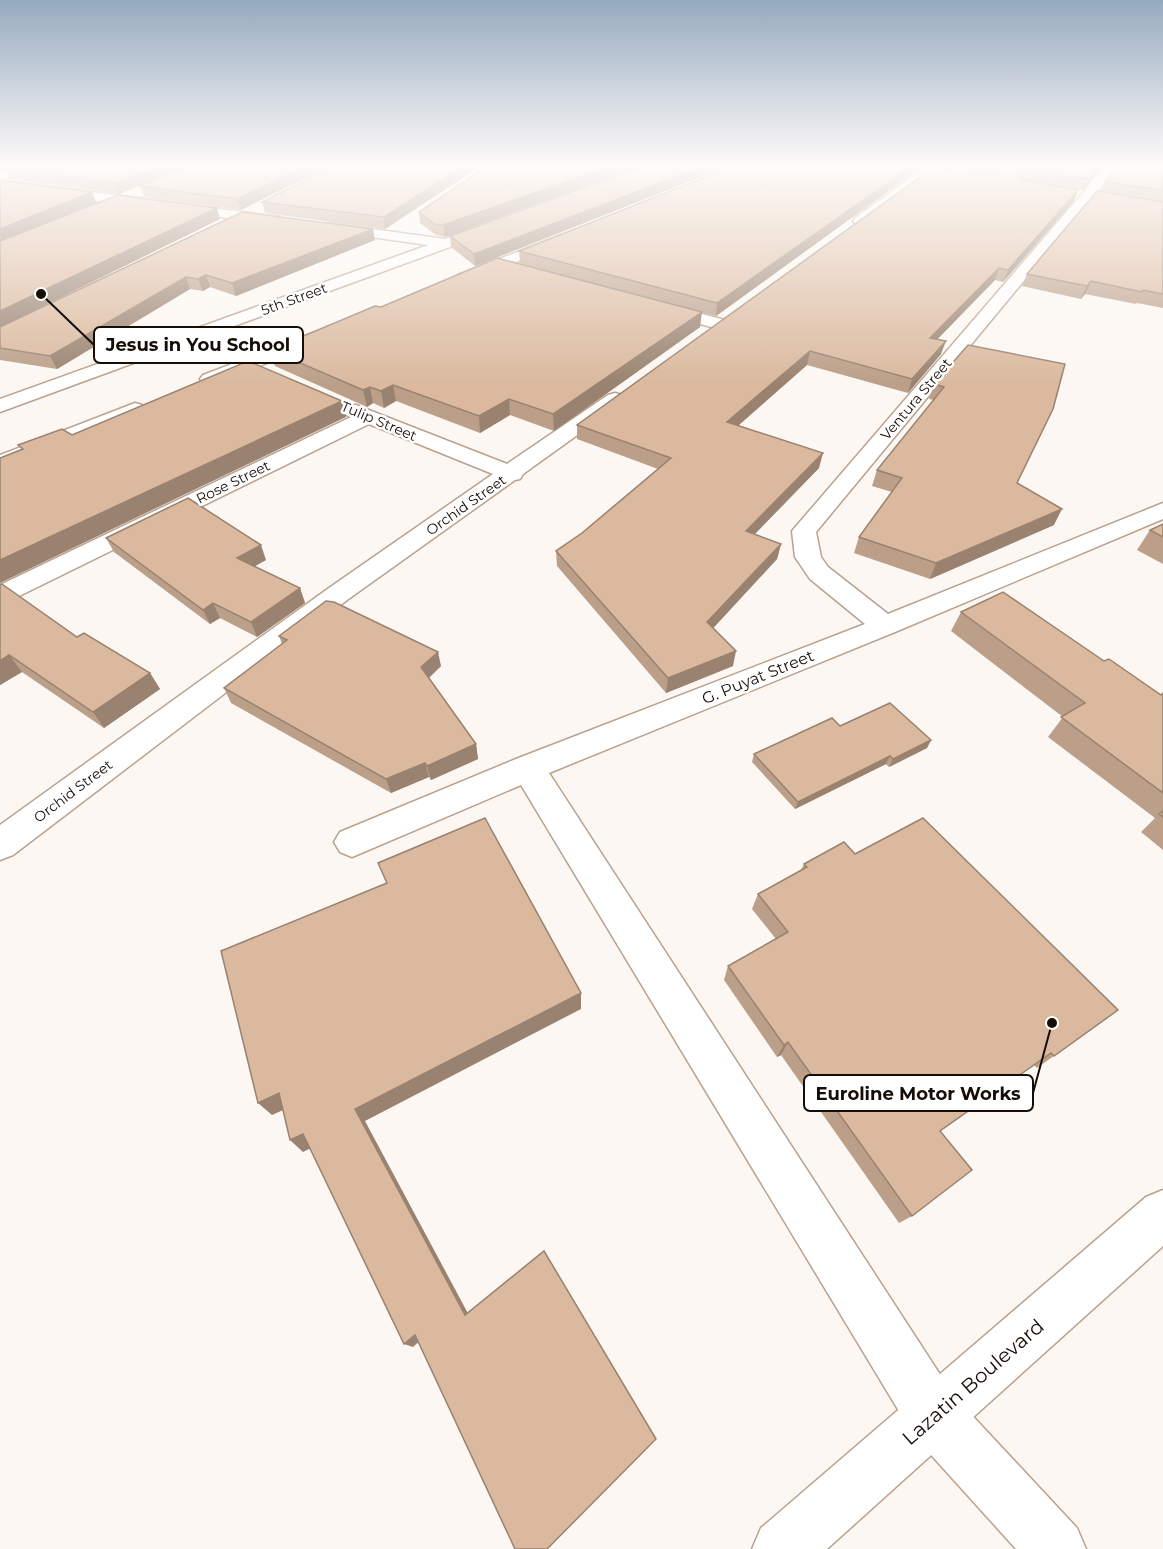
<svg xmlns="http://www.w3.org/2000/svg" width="1163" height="1549" viewBox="0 0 1163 1549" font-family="Montserrat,sans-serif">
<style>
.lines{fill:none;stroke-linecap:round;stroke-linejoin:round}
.street-casing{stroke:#bba18d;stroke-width:3}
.secondary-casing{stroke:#bba18d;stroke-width:3}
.highway-casing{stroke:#bba18d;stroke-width:3}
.street{fill:#fff;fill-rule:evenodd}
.secondary{fill:#fff;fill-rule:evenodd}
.highway{fill:#fff;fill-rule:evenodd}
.wall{fill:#bb9f88}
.shaded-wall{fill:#99826f}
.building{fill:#dab99e;stroke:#99826f;stroke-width:1.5}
.labels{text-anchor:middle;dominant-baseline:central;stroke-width:5;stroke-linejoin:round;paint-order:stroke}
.far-street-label{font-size:14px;fill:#150d06;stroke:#fff}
.street-label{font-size:16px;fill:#150d06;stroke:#fff}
.near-street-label{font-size:20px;fill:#150d06;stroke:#fff}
.leader{fill:none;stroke:#150d06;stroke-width:2}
.callout-dot{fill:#150d06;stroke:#fff;stroke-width:2}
.callout{fill:#fff;stroke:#150d06;stroke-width:2}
.callout-label{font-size:18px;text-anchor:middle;font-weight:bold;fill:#150d06}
</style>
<rect width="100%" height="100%" fill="#fcf7f2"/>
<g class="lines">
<!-- street casing -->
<g class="street-casing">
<g id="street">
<polygon points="926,167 940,167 865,224 855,224 853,221 855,218"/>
<polygon points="1105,167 1118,167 816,532 821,557 828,567 888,614 1163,503 1163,519 895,632 549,773 954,1396 1077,1528 1086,1549 1016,1549 914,1436 521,785 352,857 340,852 334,842 340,832 516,759 865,624 810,579 795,557 792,531"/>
<polygon points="0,180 280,217 287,221 280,225 0,188"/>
<polygon points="494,222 499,223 501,226 499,229 0,412 0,399 428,245 328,231 323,230 321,227 323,224 328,223 445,239"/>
<polygon points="561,235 566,236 568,239 566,242 470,281 458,281 456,278 458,275"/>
<polygon points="657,302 725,320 728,324 725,328 719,329 651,311 649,307"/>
<polygon points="313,333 319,334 322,338 319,342 217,383 203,383 200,379 203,375"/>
<polygon points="615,393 622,395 625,399 622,403 523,474 520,479 515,480 347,600 13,855 0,860 0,825 329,588 493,474 369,424 9,601 0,603 0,585 351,417 342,413 339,409 342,405 356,405 507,464 608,395"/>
<polygon points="135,403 142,405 145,409 142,413 0,470 0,455"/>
</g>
</g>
<!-- secondary casing -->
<g class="secondary-casing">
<polygon id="secondary" points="1163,1190 1163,1246 827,1549 752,1549 761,1528 1146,1197"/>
</g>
<!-- highway casing -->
<g class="highway-casing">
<polygon id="highway" points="17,167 35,167 0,181 0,173"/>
</g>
<!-- street -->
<use href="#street" class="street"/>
<!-- secondary -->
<use href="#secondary" class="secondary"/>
<!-- highway -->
<use href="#highway" class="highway"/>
</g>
<!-- wall -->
<g class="wall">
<polygon points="0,167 183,167 119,194 11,179 6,169 0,171"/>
<polygon points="185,167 327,167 241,210 144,197 140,186"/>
<polygon points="331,167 479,167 385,229 265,213 262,202"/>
<polygon points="486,167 637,167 445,237 436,235 420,223 419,212"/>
<polygon points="640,167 726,167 475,266 451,247 450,236"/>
<polygon points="953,167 1102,167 1083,190 1064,187 1074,201 1003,282 995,280 937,339 941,354 908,393 807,365 738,426 819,468 755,534 781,544 777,559 713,628 733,666 666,693 557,566 556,551 582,533 658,469 577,439 577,425 990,176 988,174"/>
<polygon points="1163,167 1163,202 1124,196 1163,202 1163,308 1137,303 1136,304 1085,294 1081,299 1022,286 1027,274 1100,192 1105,182"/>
<polygon points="912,174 716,316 701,312 700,327 554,431 510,415 480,433 396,401 384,408 373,403 367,407 275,366 270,350 381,307 666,302 520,264 519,251"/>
<polygon points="0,180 92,192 96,203 69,214 220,219 23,316 242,212 375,240 236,296 210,287 203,291 190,289 57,369 0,360"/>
<polygon points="968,345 1017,483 1054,525 930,579 854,553 859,537 892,492 872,486 877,470 934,400 929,399 934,384"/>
<polygon points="1163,524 1163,564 1137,550 1150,530"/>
<polygon points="106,538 266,560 254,566 300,588 305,603 257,637 220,618 210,624 114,552"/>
<polygon points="0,585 77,637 150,673 160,689 104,728 22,672 0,685"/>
<polygon points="961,612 1104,661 1161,695 1163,693 1163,850 1141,832 1155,818 1048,737 1063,717 951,631"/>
<polygon points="279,636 441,666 429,678 476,744 478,759 431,780 429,777 391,793 231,703 224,688 282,644"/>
<polygon points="840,726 931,740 927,748 889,767 886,764 795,809 752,762 754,754"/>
<polygon points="855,854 1118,1010 1037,1068 1034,1065 940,1131 912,1216 899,1223 781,1055 777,1057 724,980 728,966 776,939 752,909 758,894 801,870 804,864"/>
</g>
<!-- shaded-wall -->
<g class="shaded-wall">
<polygon points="0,167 10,167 0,171"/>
<polygon points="154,167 183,167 119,194 115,183"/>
<polygon points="304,167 327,167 241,210 237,199"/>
<polygon points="462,167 479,167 385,229 384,217"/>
<polygon points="608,167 637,167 445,237 443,225"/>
<polygon points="701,167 726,167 475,266 474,254"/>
<polygon points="910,167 914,167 912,174 716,316 717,303"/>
<polygon points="1097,167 1102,167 1083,190 1088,179"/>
<polygon points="1078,190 1074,201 1003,282 1008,270"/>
<polygon points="92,192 96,203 0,243 0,229"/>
<polygon points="217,208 220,219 0,327 0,311"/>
<polygon points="373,229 375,240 236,296 232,283"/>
<polygon points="999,268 995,280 926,351 930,338"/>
<polygon points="206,275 210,287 203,291 198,279"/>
<polygon points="186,277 190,289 57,369 50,356"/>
<polygon points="1091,281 1085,294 1081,299 1087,286"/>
<polygon points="702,312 700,327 554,431 553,414"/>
<polygon points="946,341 941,354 908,393 912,379"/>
<polygon points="810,351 807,365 725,437 727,422"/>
<polygon points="393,385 396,401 384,408 381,391"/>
<polygon points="370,387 373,403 367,407 363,390"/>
<polygon points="509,399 510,415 480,433 479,416"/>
<polygon points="342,401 346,417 0,583 0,560"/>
<polygon points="823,453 819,468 743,546 746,531"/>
<polygon points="1062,509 1054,525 930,579 936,563"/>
<polygon points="781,544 777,559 705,637 707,622"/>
<polygon points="261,545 266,560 243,573 237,558"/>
<polygon points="300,588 305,603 257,637 251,622"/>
<polygon points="213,603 220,618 210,624 203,610"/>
<polygon points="736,651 733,666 666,693 668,678"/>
<polygon points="438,652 441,666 424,682 421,667"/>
<polygon points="9,655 22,672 0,685 0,661"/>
<polygon points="150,673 160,689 104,728 93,712"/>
<polygon points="931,740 927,748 889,767 893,759"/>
<polygon points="476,744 478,759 431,780 427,766"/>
<polygon points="890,756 886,764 795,809 798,802"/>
<polygon points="425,763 429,777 391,793 386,779"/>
<polygon points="581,993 581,1009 365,1121 471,1319 465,1315 355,1109"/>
<polygon points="788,1042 781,1055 777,1057 784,1045"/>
<polygon points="279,1093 292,1106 272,1115 258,1103"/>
<polygon points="303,1134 315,1146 303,1152 290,1140"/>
<polygon points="415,1335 423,1338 413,1347 404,1344"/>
</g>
<!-- building -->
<g class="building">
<polygon points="9,167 154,167 115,183 6,169"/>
<polygon points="185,167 304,167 237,199 140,186"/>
<polygon points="331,167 462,167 384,217 262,202"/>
<polygon points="486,167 608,167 443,225 434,224 419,212"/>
<polygon points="640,167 701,167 474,254 450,236"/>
<polygon points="731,167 910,167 717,303 519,251"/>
<polygon points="934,167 990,176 999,170 996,167 1097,167 1088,179 1021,171 1019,177 1023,180 1078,190 1008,270 999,268 930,338 946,341 912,379 810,351 727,422 823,453 746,531 781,544 707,622 736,651 668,678 556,551 582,533 671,458 577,425"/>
<polygon points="1117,167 1163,167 1163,190 1105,182"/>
<polygon points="0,180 92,192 0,229"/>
<polygon points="1097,191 1163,202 1163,294 1143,290 1142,292 1091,281 1087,286 1027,274"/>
<polygon points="118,195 217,208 0,311 0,241"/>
<polygon points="242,212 373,229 232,283 206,275 198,279 186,277 50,356 0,348 0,327"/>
<polygon points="497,258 702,312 553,414 509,399 479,416 393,385 381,391 370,387 363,390 270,350 375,306 381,307"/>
<polygon points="968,345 1065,364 1053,409 1017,483 1062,509 936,563 859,537 902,478 877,470 944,387 934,384"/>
<polygon points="248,361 342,401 0,560 0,458 23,449 18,445 62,429 72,435"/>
<polygon points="188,498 261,545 237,558 300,588 251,622 213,603 203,610 106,538"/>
<polygon points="1163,524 1163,537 1150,530"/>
<polygon points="2,584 77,637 84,633 150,673 93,712 9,655 0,661 0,585"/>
<polygon points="1003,592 1104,661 1109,659 1161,695 1163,693 1163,793 1061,717 1085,703 961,612"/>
<polygon points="326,601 334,602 438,652 421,667 476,744 427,766 425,763 386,779 224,688 287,640 279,636"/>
<polygon points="890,703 931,740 893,759 890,756 798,802 754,754 832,718 840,726"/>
<polygon points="1163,811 1163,817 1159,814"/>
<polygon points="485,818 581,993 355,1109 465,1315 544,1251 656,1439 547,1549 515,1549 415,1335 404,1344 303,1134 290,1140 279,1093 258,1103 221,951 387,883 378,863"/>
<polygon points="923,818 1118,1010 1054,1056 1051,1053 940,1131 972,1170 912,1216 788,1042 784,1045 728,966 788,932 758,894 807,867 804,864 844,842 855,854"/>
</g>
<!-- sky -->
<linearGradient id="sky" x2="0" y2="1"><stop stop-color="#96aabf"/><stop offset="0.43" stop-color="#fefbf9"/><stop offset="1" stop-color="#fefbf9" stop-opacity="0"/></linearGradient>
<rect width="1163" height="384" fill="url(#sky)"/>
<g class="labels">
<!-- far-street labels -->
<g class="far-street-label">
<text transform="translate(294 299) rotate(-20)">5th Street</text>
<text transform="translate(916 399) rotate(-50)">Ventura Street</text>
<text transform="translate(379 421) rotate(23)">Tulip Street</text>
<text transform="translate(233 482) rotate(-26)">Rose Street</text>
<text transform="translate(466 505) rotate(-35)">Orchid Street</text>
<text transform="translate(73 791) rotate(-37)">Orchid Street</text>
</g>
<!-- street labels -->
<g class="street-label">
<text transform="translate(758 677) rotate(-22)">G. Puyat Street</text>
</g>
<!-- near-street labels -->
<g class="near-street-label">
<text transform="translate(973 1382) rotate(-41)">Lazatin Boulevard</text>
</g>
</g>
<!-- callouts -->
<path class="leader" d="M41 294L94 345M1052 1023L1033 1093"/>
<g class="callout-dot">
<circle cx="41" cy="294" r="6"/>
<circle cx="1052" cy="1023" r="6"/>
</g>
<g class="callout">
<rect x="94" y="327" width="209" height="36" rx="6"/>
<rect x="804" y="1075" width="229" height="36" rx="6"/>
</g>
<g class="callout-label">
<text x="198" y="351">Jesus in You School</text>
<text x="918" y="1100">Euroline Motor Works</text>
</g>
</svg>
